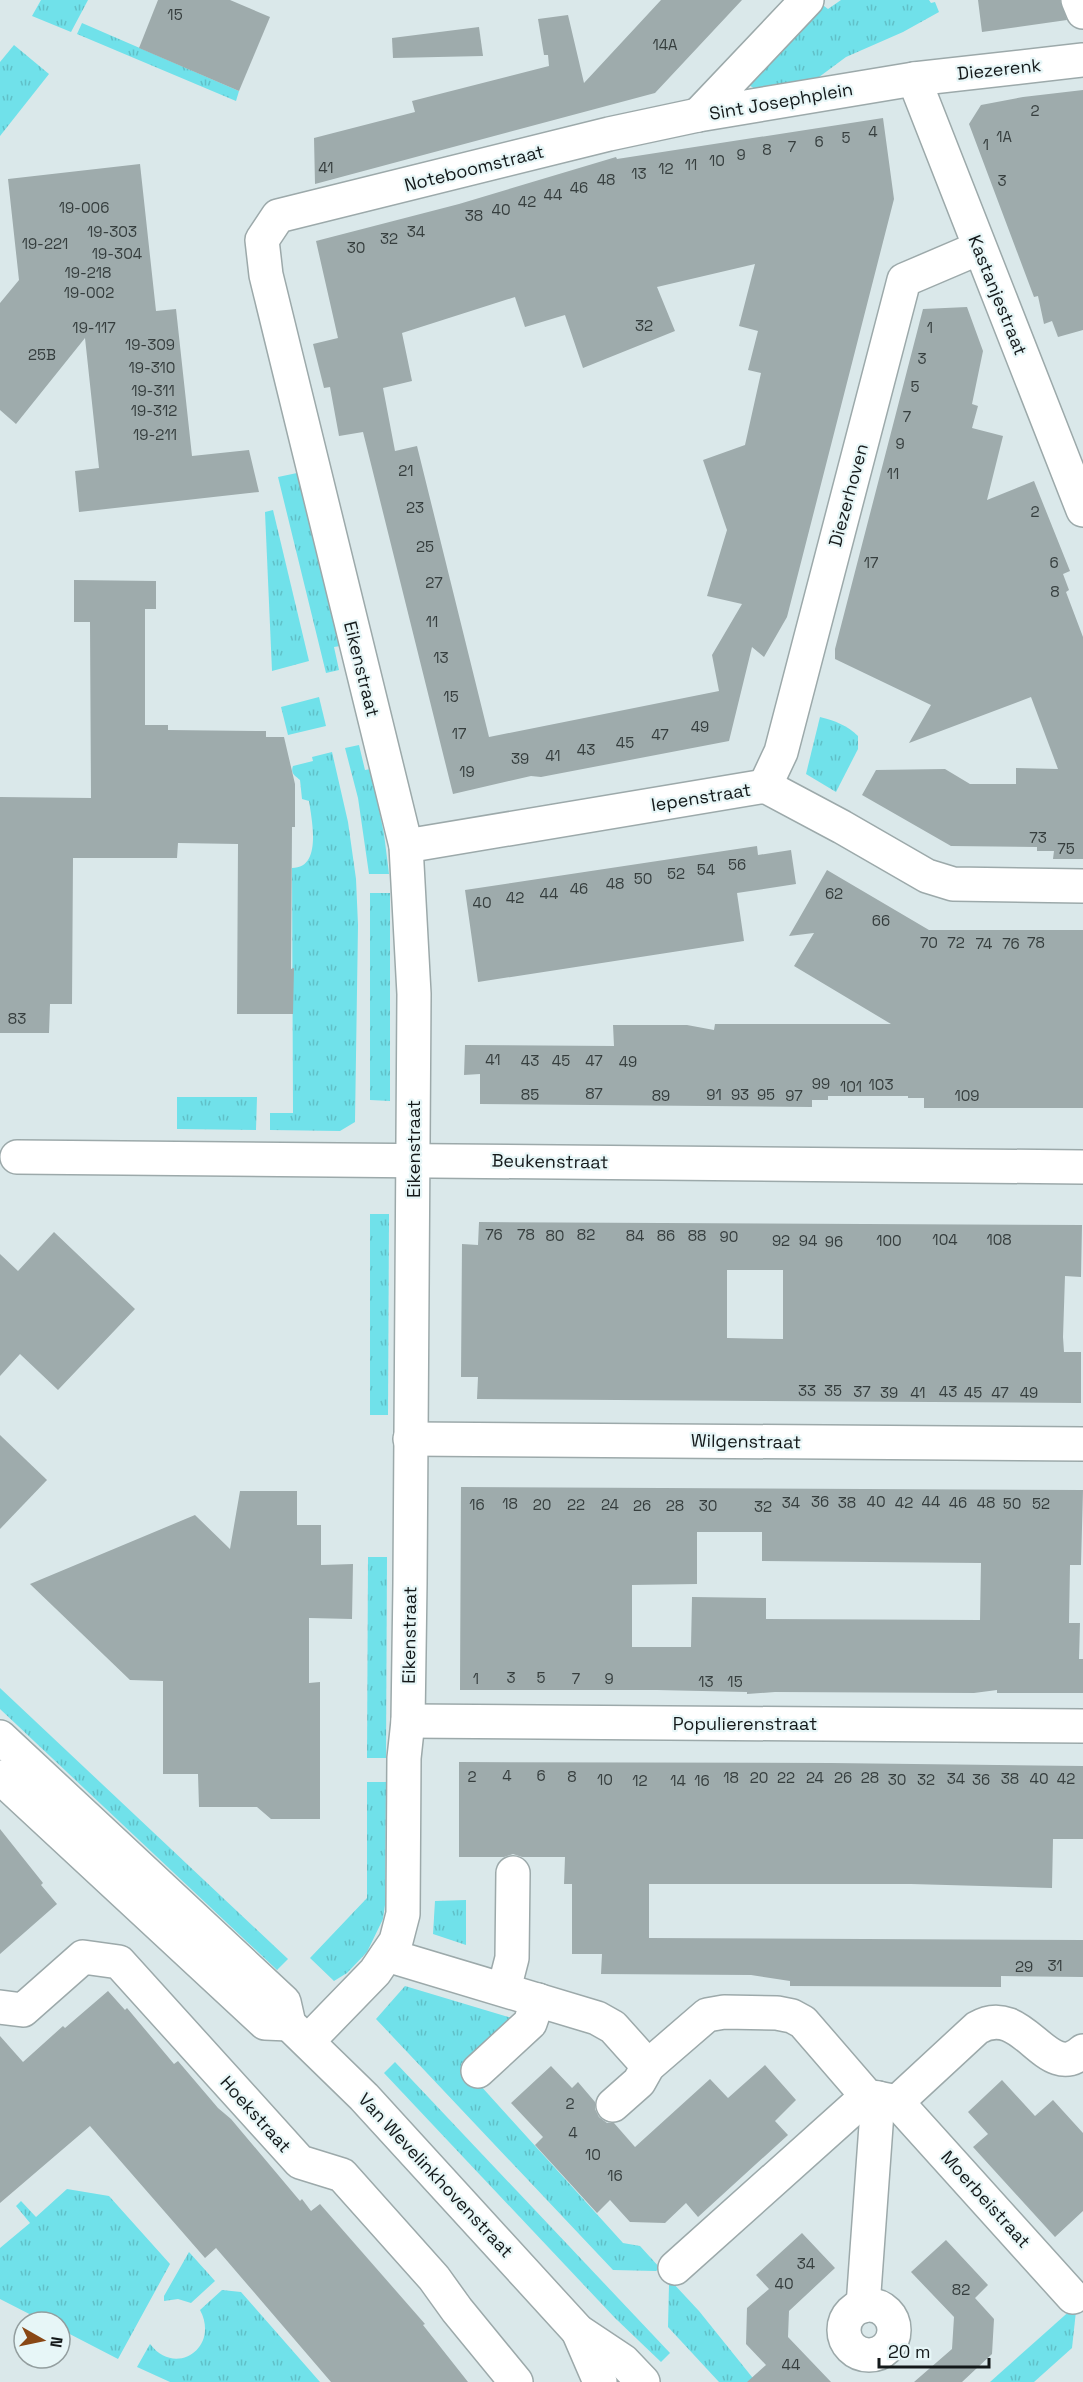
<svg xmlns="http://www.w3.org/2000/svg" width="1083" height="2382" viewBox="0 0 1083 2382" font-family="'Space Grotesk',sans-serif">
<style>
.grass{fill:url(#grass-tufts)}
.building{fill:#9eabac;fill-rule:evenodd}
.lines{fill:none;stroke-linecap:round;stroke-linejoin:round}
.street-casing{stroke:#9ca9aa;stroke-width:36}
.secondary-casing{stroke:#9ca9aa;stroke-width:36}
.street{stroke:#fff;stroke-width:33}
.secondary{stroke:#fff;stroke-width:33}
.labels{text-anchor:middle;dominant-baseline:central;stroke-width:4.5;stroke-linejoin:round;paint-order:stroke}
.number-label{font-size:15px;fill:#363e3e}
.street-label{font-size:18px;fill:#14191a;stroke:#e7f6f7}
</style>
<defs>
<pattern id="grass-tufts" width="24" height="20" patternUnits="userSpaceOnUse" patternTransform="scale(1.5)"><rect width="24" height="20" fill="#70e1ea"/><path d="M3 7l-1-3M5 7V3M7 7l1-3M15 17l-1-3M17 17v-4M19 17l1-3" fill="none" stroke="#60c0c8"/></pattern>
</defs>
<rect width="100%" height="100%" fill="#dae8ea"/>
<!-- grass -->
<g class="grass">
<polygon points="41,0 88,0 71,32 32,16"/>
<polygon points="841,0 929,0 931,3 935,2 939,12 903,32 846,57 815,80 755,89 749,85 820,3 828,9"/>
<polygon points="82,23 239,91 236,101 77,34"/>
<polygon points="14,45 49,74 0,136 0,62"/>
<polygon points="297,473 340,646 334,647 339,670 326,673 278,477"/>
<polygon points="273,510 309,661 272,671 265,512"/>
<polygon points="319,697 326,726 288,735 281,707"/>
<path d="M 820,717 C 835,721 847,725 858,736 L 858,749 L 836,792 L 806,774 Z"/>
<polygon points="359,745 365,770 371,769 384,834 389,874 369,874 358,798 345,748"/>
<path d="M 332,752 L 348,822 L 356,879 L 358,925 L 355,1122 L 340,1131 L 270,1130 L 270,1113 L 293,1113 L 292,868 C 322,868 312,821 309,801 L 302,799 L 300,780 C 296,776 290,774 293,766 L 313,761 L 312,757 Z"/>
<polygon points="370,893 390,893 390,1101 370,1100"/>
<polygon points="177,1097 257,1097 256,1130 177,1129"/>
<polygon points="370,1214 389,1214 388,1415 370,1415"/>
<polygon points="368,1557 387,1557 386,1758 367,1758"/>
<polygon points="0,1688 288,1959 277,1970 0,1709"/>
<polygon points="367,1782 386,1782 385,1905 383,1919 367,1952 347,1973 334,1981 310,1958 367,1898"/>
<polygon points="466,1900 466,1945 433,1934 435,1901"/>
<polygon points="405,1986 512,2018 461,2064 623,2243 640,2246 660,2268 656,2271 613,2270 376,2019"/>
<polygon points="395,2062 670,2353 661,2362 615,2318 384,2073"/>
<polygon points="67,2189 109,2196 170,2264 118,2359 60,2329 60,2322 45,2322 0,2299 0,2248 30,2223 16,2206 21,2201 36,2217"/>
<polygon points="189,2252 215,2281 191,2303 178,2299 164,2301 164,2296"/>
<polygon points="672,2282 699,2311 756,2382 719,2382 668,2327 669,2285"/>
<path d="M 222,2290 L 241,2292 L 320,2382 L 170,2382 L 137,2367 L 150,2344 C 176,2378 220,2347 200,2310 Z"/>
<polygon points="1073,2308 1076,2311 1072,2348 1034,2382 990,2382"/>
</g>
<!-- building -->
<g class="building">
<polygon points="158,0 230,0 270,17 239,91 139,48"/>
<polygon points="661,0 742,0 655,93 315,184 314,138 415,112 412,101 549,66 548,55 544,55 538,19 568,15 584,83"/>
<polygon points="978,0 1060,0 1067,20 982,32"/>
<polygon points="479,27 483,56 393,58 392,38"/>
<polygon points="1083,90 1083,330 1058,337 1052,321 1044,324 1038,296 1034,297 969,124 981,105 1023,97"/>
<path d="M 883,118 L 894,199 L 787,617 L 764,657 L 752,647 L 729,741 L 541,777 L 531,776 L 453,794 L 363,432 L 339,436 L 330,387 L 324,388 L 313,344 L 338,338 L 316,241 L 459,204 L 616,157 L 617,159 ZM 755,264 L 739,326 L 758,331 L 748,370 L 761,373 L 745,445 L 703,460 L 727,530 L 707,596 L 742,604 L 712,655 L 719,691 L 489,737 L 417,446 L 395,451 L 383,388 L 412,381 L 402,333 L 515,297 L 525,327 L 565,315 L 583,368 L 675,331 L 657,287 Z"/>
<polygon points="140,164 156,311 176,309 192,456 249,450 259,492 79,512 75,471 99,468 85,338 16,424 0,410 0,303 19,280 8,179"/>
<polygon points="967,307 983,351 972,404 978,406 972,428 1003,436 987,500 1034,481 1070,571 1063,574 1069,590 1066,592 1083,637 1083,859 1053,859 1054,851 1037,851 1037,847 951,846 862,795 876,770 945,769 970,784 1016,784 1016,768 1058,769 1031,697 909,743 931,705 835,659 835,649 923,309"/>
<polygon points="74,580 156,581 156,609 145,609 145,725 168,725 168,730 266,731 266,737 284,737 295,784 295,827 292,827 291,969 294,968 293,1014 237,1014 238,844 178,843 177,858 73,858 72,1004 50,1004 49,1033 0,1033 0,797 91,798 90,622 74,622"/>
<polygon points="757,846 758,855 791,850 796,884 737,893 744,941 478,982 465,890"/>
<polygon points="827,870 929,930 1083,930 1083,1108 924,1108 924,1098 908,1098 908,1096 828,1096 828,1100 812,1100 812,1107 480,1104 480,1074 464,1075 465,1045 614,1046 613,1025 687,1025 714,1030 715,1024 891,1024 794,966 814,933 789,936"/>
<path d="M 479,1222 L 1082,1225 L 1081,1277 L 1065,1276 L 1063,1337 L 1064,1352 L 1081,1352 L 1081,1403 L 477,1399 L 478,1377 L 461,1377 L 462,1244 L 478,1245 ZM 727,1270 L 783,1270 L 783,1339 L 727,1338 Z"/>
<polygon points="54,1232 135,1309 58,1390 20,1354 0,1376 0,1254 18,1271"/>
<polygon points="0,1435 47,1480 0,1529"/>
<path d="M 461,1487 L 1083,1490 L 1081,1565 L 1070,1565 L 1069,1623 L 1080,1623 L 1079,1659 L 1083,1659 L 1083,1693 L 997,1693 L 997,1690 L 974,1693 L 775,1692 L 747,1694 L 747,1692 L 657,1690 L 460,1690 ZM 697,1532 L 762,1532 L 762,1561 L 981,1563 L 980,1620 L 766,1619 L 766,1598 L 692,1597 L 691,1647 L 632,1647 L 632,1585 L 697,1584 Z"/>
<polygon points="240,1491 297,1491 297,1525 321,1525 321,1565 353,1564 352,1619 309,1618 309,1683 320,1682 320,1819 271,1819 257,1807 199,1807 198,1774 163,1774 163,1681 130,1680 30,1584 195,1515 230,1549"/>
<polygon points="459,1762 831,1763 1083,1766 1083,1839 1053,1839 1052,1888 911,1884 649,1884 649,1938 1083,1940 1083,1977 1001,1976 1001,1987 790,1986 790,1981 751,1975 601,1974 602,1954 572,1954 572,1884 564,1884 565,1857 522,1857 513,1854 504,1857 459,1857"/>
<polygon points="0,1829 43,1883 41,1885 57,1904 0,1954"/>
<polygon points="108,1991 125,2010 127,2008 174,2064 178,2061 218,2108 231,2119 300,2201 302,2199 311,2211 320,2204 425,2324 423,2325 468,2382 331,2382 216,2248 205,2258 90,2126 0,2203 0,2036 23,2062 63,2026 65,2028"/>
<polygon points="765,2065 796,2100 775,2121 788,2135 698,2217 686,2203 665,2223 630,2222 610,2200 597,2213 535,2145 543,2137 511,2103 551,2066 572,2088 578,2082 595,2102 595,2109 599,2117 607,2123 614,2123 635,2147 710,2079 728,2098"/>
<polygon points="1002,2080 1035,2116 1053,2100 1083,2133 1083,2211 1055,2237 973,2147 988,2134 968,2112"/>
<polygon points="802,2233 835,2268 789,2311 788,2337 831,2382 747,2382 766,2365 746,2344 747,2308 769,2289 756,2275"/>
<polygon points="946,2240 988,2285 975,2298 994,2319 992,2354 962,2382 914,2382 952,2349 954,2317 911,2272"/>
</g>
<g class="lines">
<!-- street casing -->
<g class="street-casing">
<g id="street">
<polyline points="807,0 698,115 914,79 1083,60"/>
<polyline points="1078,0 1083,12"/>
<polyline points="914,79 1083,510"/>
<polyline points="765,786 781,752 904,280 979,248"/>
<polyline points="406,846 765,786 842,827 927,876 953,884 1083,886"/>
<polyline points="17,1157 1083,1167"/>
<polyline points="410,1439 1083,1444"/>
<polyline points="408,1721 1083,1726"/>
<polyline points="387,1955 597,2018 613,2027 648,2066"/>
<polyline points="504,1989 512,1958 513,1873"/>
<polyline points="0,2007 23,2010 83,1957 119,1962 300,2162 342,2175 434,2278 457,2310 516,2382"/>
<polyline points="308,2041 375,1972 396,1941 403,1914 404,1758 408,1721 410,1583 414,994 406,846 266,275 262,240 278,216 609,134 698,115"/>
<polyline points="478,2071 530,2023 538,2000"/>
<path d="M 897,2102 L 977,2028 C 1024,2000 1046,2085 1083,2051"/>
<polyline points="613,2105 639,2082 648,2066 707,2015 724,2012 777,2013 792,2016 803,2022 867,2096 897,2102 1073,2297"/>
<polyline points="675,2268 867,2096"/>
<circle cx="869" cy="2330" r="25"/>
<polyline points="863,2306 878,2098"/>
</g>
</g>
<!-- secondary casing -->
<g class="secondary-casing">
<g id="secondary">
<polyline points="0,1737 284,2002 289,2024 364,2097 578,2331 623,2361 643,2382"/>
<polyline points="0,1777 265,2023 289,2024"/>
<polyline points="578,2331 600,2382"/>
</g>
</g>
<!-- street -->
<use href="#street" class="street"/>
<!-- secondary -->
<use href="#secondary" class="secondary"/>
</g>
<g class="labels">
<!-- number labels -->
<g class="number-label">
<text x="175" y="14">15</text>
<text x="665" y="44">14A</text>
<text x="1035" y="110">2</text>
<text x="873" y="131">4</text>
<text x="1004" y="136">1A</text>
<text x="846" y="137">5</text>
<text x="819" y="141">6</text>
<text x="986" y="144">1</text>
<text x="792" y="146">7</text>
<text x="767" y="149">8</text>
<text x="741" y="154">9</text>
<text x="717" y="160">10</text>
<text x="691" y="164">11</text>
<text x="326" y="167">41</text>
<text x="666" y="168">12</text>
<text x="639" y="173">13</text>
<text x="606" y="179">48</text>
<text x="1002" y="180">3</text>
<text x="579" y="187">46</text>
<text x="553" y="194">44</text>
<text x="527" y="201">42</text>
<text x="84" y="207">19-006</text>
<text x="501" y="209">40</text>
<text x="474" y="215">38</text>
<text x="112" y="231">19-303</text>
<text x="416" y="231">34</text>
<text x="389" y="238">32</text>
<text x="45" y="243">19-221</text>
<text x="356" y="247">30</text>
<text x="117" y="253">19-304</text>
<text x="88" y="272">19-218</text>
<text x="89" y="292">19-002</text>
<text x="644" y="325">32</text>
<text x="94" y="327">19-117</text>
<text x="930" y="327">1</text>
<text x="150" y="344">19-309</text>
<text x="42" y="354">25B</text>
<text x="922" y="358">3</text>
<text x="152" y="367">19-310</text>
<text x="915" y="386">5</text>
<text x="153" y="390">19-311</text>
<text x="154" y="410">19-312</text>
<text x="907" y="416">7</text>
<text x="155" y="434">19-211</text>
<text x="900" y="443">9</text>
<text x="406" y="470">21</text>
<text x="893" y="473">11</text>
<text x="415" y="507">23</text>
<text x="1035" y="511">2</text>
<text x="425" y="546">25</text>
<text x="871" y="562">17</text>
<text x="1054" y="562">6</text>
<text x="434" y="582">27</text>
<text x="1055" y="591">8</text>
<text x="432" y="621">11</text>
<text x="441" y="657">13</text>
<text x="451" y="696">15</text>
<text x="700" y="726">49</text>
<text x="459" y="733">17</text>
<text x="660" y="734">47</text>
<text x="625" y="742">45</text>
<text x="586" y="749">43</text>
<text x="553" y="755">41</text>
<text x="520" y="758">39</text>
<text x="467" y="771">19</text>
<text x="1038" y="837">73</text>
<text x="1066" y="848">75</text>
<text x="737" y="864">56</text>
<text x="706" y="869">54</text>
<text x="676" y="873">52</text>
<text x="643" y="878">50</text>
<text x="615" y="883">48</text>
<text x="579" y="888">46</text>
<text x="549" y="893">44</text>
<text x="834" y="893">62</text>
<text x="515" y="897">42</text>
<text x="482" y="902">40</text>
<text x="881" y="920">66</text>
<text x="929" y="942">70</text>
<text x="956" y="942">72</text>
<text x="1036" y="942">78</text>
<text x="984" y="943">74</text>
<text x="1011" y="943">76</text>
<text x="17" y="1018">83</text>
<text x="493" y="1059">41</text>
<text x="530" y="1060">43</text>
<text x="561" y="1060">45</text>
<text x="594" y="1060">47</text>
<text x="628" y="1061">49</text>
<text x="821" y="1083">99</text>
<text x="881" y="1084">103</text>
<text x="851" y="1086">101</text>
<text x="594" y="1093">87</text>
<text x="530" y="1094">85</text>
<text x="714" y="1094">91</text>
<text x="740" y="1094">93</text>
<text x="766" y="1094">95</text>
<text x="661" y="1095">89</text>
<text x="794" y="1095">97</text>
<text x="967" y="1095">109</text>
<text x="494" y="1234">76</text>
<text x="526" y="1234">78</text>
<text x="586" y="1234">82</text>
<text x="555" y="1235">80</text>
<text x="635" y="1235">84</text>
<text x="666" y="1235">86</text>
<text x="697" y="1235">88</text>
<text x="729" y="1236">90</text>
<text x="945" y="1239">104</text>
<text x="999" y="1239">108</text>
<text x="781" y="1240">92</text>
<text x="808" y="1240">94</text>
<text x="889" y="1240">100</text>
<text x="834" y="1241">96</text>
<text x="807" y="1390">33</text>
<text x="833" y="1390">35</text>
<text x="862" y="1391">37</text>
<text x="948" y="1391">43</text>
<text x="889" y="1392">39</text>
<text x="918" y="1392">41</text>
<text x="973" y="1392">45</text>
<text x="1000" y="1392">47</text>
<text x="1029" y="1392">49</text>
<text x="820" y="1501">36</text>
<text x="876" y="1501">40</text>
<text x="931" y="1501">44</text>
<text x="791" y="1502">34</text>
<text x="847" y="1502">38</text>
<text x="904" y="1502">42</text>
<text x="958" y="1502">46</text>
<text x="986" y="1502">48</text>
<text x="510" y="1503">18</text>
<text x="1012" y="1503">50</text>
<text x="1041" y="1503">52</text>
<text x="477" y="1504">16</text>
<text x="542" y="1504">20</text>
<text x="576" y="1504">22</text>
<text x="610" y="1504">24</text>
<text x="642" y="1505">26</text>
<text x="675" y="1505">28</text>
<text x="708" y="1505">30</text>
<text x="763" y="1506">32</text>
<text x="511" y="1677">3</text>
<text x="541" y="1677">5</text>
<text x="476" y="1678">1</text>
<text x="576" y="1678">7</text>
<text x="609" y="1678">9</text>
<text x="706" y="1681">13</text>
<text x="735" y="1681">15</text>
<text x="507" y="1775">4</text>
<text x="541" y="1775">6</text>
<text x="472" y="1776">2</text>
<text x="572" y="1776">8</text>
<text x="731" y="1777">18</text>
<text x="759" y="1777">20</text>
<text x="786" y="1777">22</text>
<text x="815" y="1777">24</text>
<text x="843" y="1777">26</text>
<text x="870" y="1777">28</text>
<text x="956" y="1778">34</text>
<text x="1010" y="1778">38</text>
<text x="1039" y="1778">40</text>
<text x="1066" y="1778">42</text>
<text x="605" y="1779">10</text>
<text x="897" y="1779">30</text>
<text x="926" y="1779">32</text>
<text x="981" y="1779">36</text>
<text x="640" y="1780">12</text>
<text x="678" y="1780">14</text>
<text x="702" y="1780">16</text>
<text x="1055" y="1965">31</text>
<text x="1024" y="1966">29</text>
<text x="570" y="2103">2</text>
<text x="573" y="2132">4</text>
<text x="593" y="2154">10</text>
<text x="615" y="2175">16</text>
<text x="806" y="2263">34</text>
<text x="784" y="2283">40</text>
<text x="961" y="2289">82</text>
<text x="791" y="2364">44</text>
</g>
<!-- street labels -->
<g class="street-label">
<text transform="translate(999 69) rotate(-6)">Diezerenk</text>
<text transform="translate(781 101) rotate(-10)">Sint Josephplein</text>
<text transform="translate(474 168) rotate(-14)">Noteboomstraat</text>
<text transform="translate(998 295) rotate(68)">Kastanjestraat</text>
<text transform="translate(848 495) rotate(-75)">Diezerhoven</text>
<text transform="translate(362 669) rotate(76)">Eikenstraat</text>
<text transform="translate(701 797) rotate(-9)">Iepenstraat</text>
<text transform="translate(413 1149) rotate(-90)">Eikenstraat</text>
<text transform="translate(550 1161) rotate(1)">Beukenstraat</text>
<text transform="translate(746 1441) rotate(1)">Wilgenstraat</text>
<text transform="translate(409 1635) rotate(-89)">Eikenstraat</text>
<text x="745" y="1723">Populierenstraat</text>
<text transform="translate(256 2114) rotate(48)">Hoekstraat</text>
<text transform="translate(436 2175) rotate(47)">Van Wevelinkhovenstraat</text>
<text transform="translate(986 2199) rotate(48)">Moerbeistraat</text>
</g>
</g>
<!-- north arrow -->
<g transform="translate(42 2340) rotate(99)"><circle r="28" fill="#e7f6f7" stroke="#939e9f" stroke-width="1.5"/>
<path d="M0-4.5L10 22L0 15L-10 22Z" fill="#894715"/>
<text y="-9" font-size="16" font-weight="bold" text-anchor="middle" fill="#14191a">N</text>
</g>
<!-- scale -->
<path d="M879 2358v9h110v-9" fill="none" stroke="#14191a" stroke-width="3"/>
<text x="888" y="2358" font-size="18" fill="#14191a" stroke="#e7f6f7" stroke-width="4.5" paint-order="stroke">20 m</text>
</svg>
